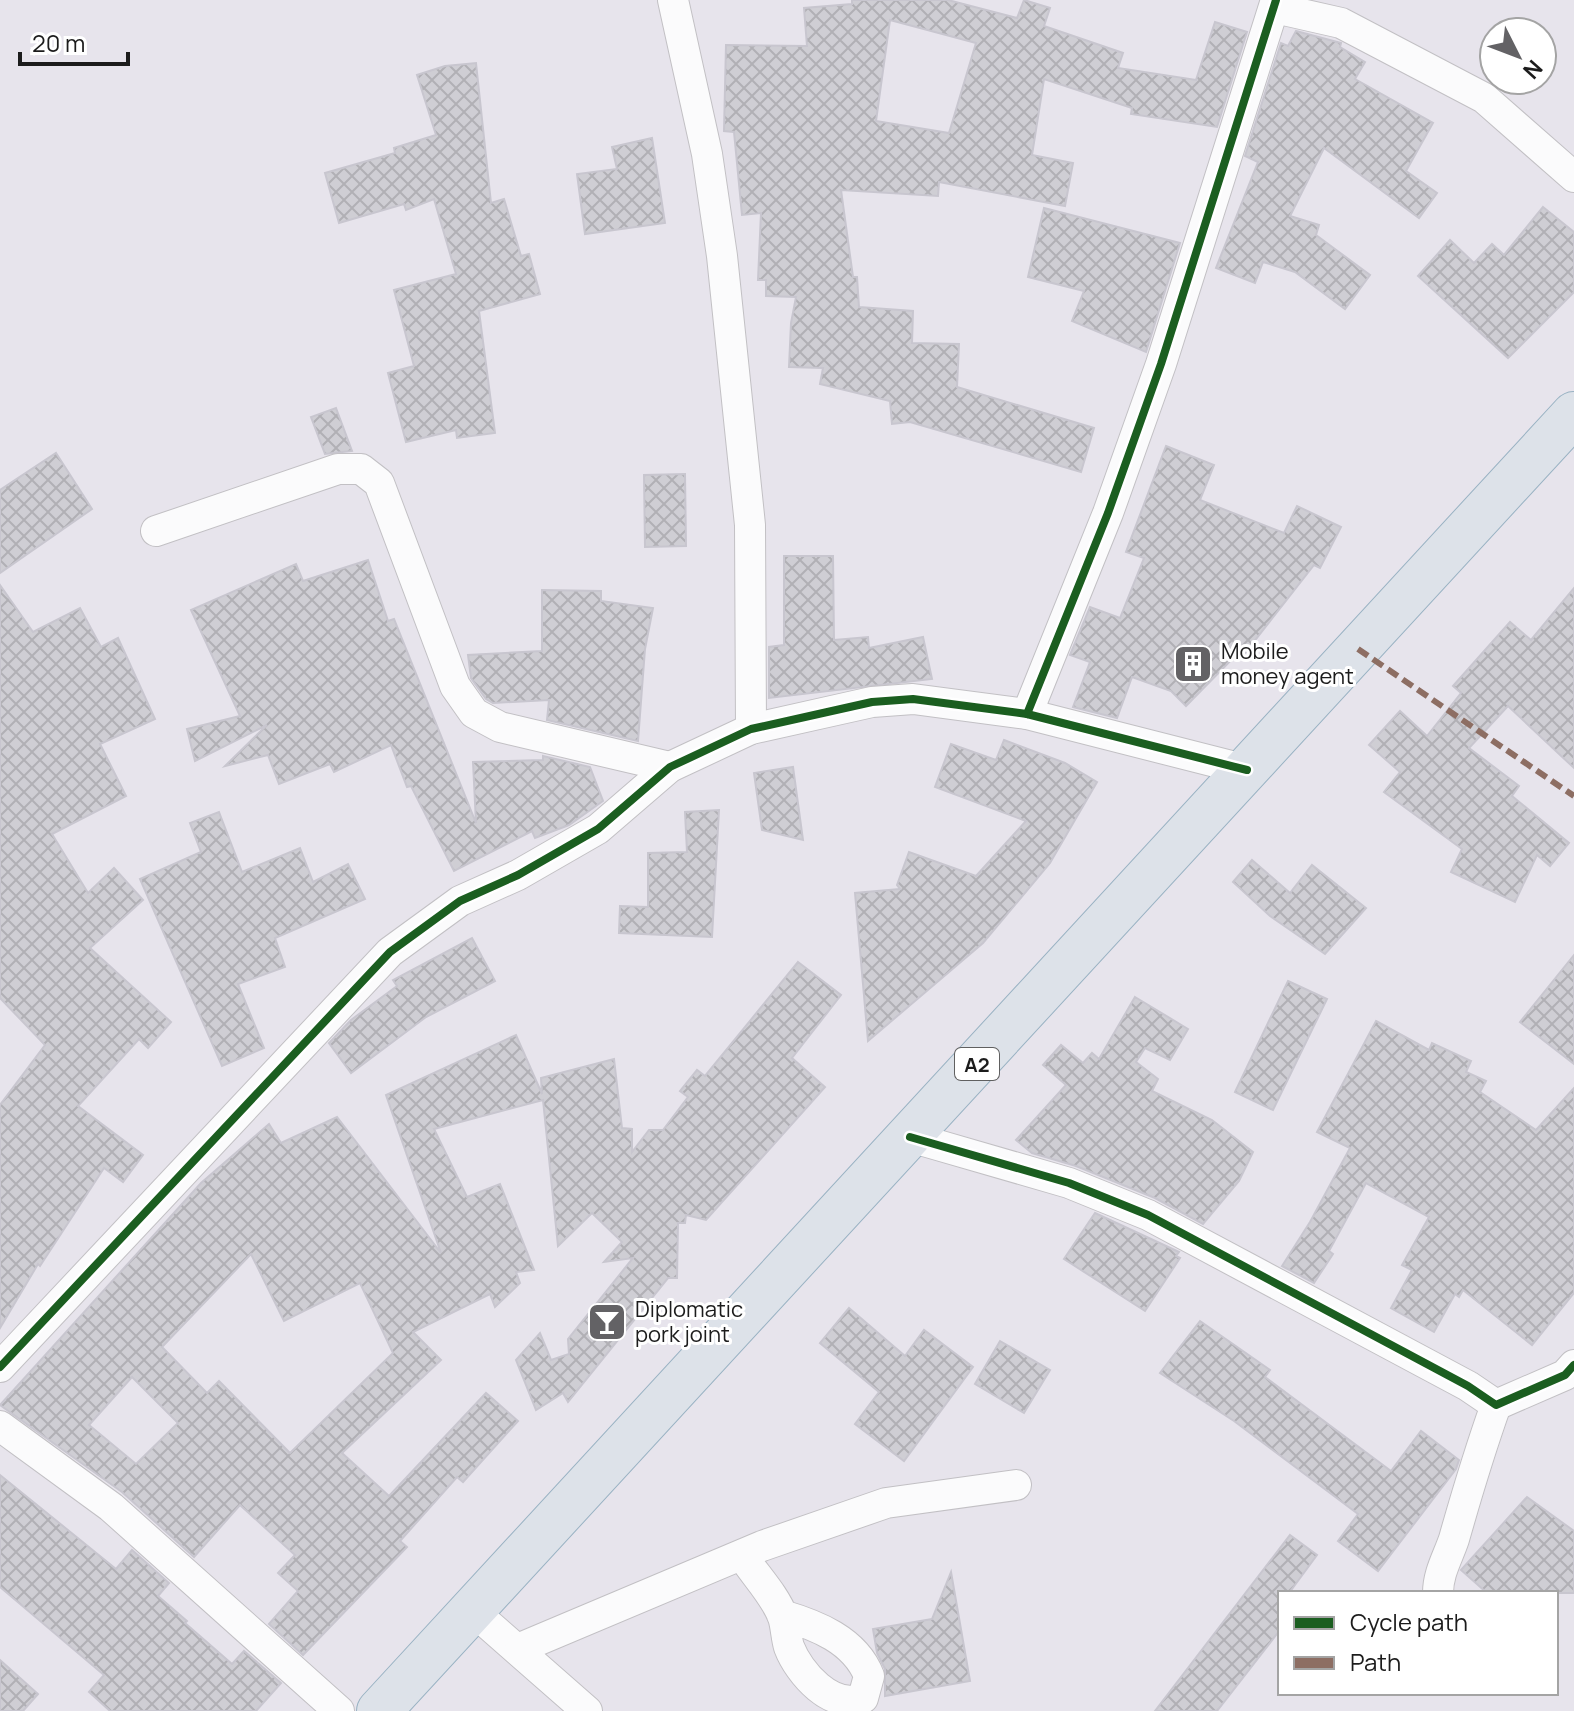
<svg xmlns="http://www.w3.org/2000/svg" width="1574" height="1711" viewBox="0 0 1574 1711" font-family="Manrope,sans-serif">
<style>
.building{fill:url(#building-cross-hatch);stroke:#c8c6cf;stroke-width:2;fill-rule:evenodd}
.lines{fill:none;stroke-linecap:round;stroke-linejoin:round}
.street-casing{stroke:#c2c0c4;stroke-width:32}
.highway-casing{stroke:#99b2c3;stroke-width:46}
.street{stroke:#fbfbfc;stroke-width:30}
.highway{stroke:#dde2e9;stroke-width:44}
.quiet{stroke:#8d6e63;stroke-width:6;stroke-dasharray:12 6;stroke-linecap:butt}
.cycleway-casing{stroke:#fff;stroke-width:13}
.cycleway{stroke:#1b5e20;stroke-width:8}
.labels{text-anchor:middle;dominant-baseline:central;stroke-width:6;stroke-linejoin:round;paint-order:stroke}
.shield{fill:#fff;stroke:#606060;stroke-width:2}
.shield-label{font-size:20px;font-weight:bold;fill:#1c1c1c}
.poi-label{font-size:22px;fill:#1c1c1c;stroke:#fff;text-anchor:start}
</style>
<defs>
<pattern id="building-cross-hatch" width="8" height="8" patternUnits="userSpaceOnUse" patternTransform="scale(2)"><rect width="8" height="8" fill="#cfced4"/><path d="M0 0l8 8M0 8l8-8" fill="none" stroke="#b1b0b5"/></pattern>
</defs>
<rect width="100%" height="100%" fill="#e7e4ec"/>
<!-- building -->
<g class="building">
<path d="M 852,0 L 948,0 L 1017,18 L 1024,0 L 1050,8 L 1044,26 L 1123,53 L 1118,68 L 1196,80 L 1215,22 L 1247,32 L 1217,127 L 1131,114 L 1132,108 L 1044,79 L 1032,155 L 1073,163 L 1065,206 L 939,182 L 938,196 L 841,190 L 853,277 L 857,277 L 859,307 L 913,311 L 912,343 L 959,344 L 957,387 L 1094,428 L 1081,472 L 910,422 L 892,424 L 890,401 L 820,384 L 823,368 L 789,367 L 791,323 L 796,297 L 766,296 L 766,280 L 758,280 L 761,213 L 742,215 L 734,132 L 724,131 L 726,45 L 807,46 L 804,8 L 852,4 ZM 890,20 L 976,43 L 949,133 L 876,121 Z"/>
<polygon points="1296,31 1341,43 1340,47 1365,62 1355,79 1433,123 1406,171 1437,193 1419,218 1324,148 1290,216 1319,225 1316,235 1370,275 1345,309 1295,272 1263,262 1255,283 1216,268 1258,162 1245,156 1281,43 1288,46"/>
<polygon points="476,63 491,203 504,199 521,256 529,254 540,294 479,311 495,433 457,438 456,430 406,442 388,373 414,366 394,290 456,274 434,199 406,210 404,204 339,223 325,173 395,153 394,148 436,135 417,75 445,66"/>
<polygon points="652,138 665,223 585,234 577,174 617,169 612,147"/>
<polygon points="1543,207 1574,232 1574,292 1508,358 1418,276 1450,240 1474,263 1492,244 1504,255"/>
<polygon points="1044,208 1180,243 1146,352 1072,321 1084,291 1028,277"/>
<polygon points="336,408 352,451 325,454 311,417"/>
<polygon points="1166,446 1214,465 1200,500 1284,533 1297,506 1341,527 1320,568 1314,565 1245,653 1241,650 1186,706 1171,691 1132,677 1117,718 1073,707 1090,662 1070,655 1090,607 1120,618 1144,558 1126,552"/>
<polygon points="56,453 92,509 0,573 0,490"/>
<polygon points="685,474 686,546 645,547 644,475"/>
<polygon points="784,556 833,556 834,640 868,637 869,648 923,637 932,679 769,698 769,647 784,645"/>
<polygon points="368,560 388,621 394,619 476,823 473,762 543,760 543,756 590,767 603,801 569,825 535,838 532,831 454,871 411,786 407,787 391,745 334,772 330,764 279,784 268,755 225,766 267,725 195,761 187,729 240,716 191,610 296,564 303,581"/>
<polygon points="0,585 33,632 80,608 101,647 118,638 155,719 100,744 126,796 52,834 88,893 114,868 143,900 90,948 171,1022 148,1048 139,1039 78,1106 143,1155 123,1182 104,1168 40,1266 38,1264 0,1328 0,1105 45,1045 0,998"/>
<polygon points="1574,588 1574,768 1508,706 1469,748 1519,786 1512,796 1569,843 1550,866 1537,855 1515,902 1451,872 1462,849 1384,792 1400,772 1369,745 1400,711 1427,736 1461,693 1453,686 1510,622 1531,640"/>
<polygon points="542,590 601,591 601,601 653,608 645,649 638,741 547,720 549,700 493,703 486,699 471,678 468,655 542,651"/>
<polygon points="1004,740 1065,763 1097,782 1050,863 983,943 868,1041 855,893 900,889 897,885 909,852 976,876 1026,821 935,787 951,744 996,760"/>
<polygon points="793,767 803,840 762,830 754,773"/>
<polygon points="719,810 712,937 619,933 620,906 648,907 648,853 687,852 685,812"/>
<polygon points="219,812 242,872 300,848 313,882 348,864 365,899 275,938 285,967 238,984 264,1048 222,1066 140,879 201,852 190,823"/>
<polygon points="1252,860 1290,893 1312,865 1366,908 1325,954 1270,916 1233,882"/>
<polygon points="472,938 495,981 426,1017 351,1073 329,1043 351,1020 397,986 393,980"/>
<polygon points="1574,955 1574,1064 1520,1022"/>
<path d="M 798,962 L 841,995 L 792,1058 L 825,1087 L 706,1220 L 686,1215 L 685,1223 L 678,1223 L 677,1278 L 668,1278 L 568,1402 L 563,1393 L 536,1410 L 516,1360 L 540,1333 L 551,1360 L 569,1354 L 568,1339 L 633,1258 L 604,1262 L 622,1242 L 592,1213 L 558,1246 L 543,1100 L 434,1129 L 467,1197 L 500,1184 L 534,1270 L 516,1272 L 520,1283 L 495,1307 L 490,1294 L 413,1332 L 441,1360 L 342,1453 L 389,1496 L 486,1393 L 518,1421 L 463,1482 L 457,1477 L 400,1541 L 407,1547 L 303,1655 L 269,1624 L 298,1591 L 278,1573 L 295,1555 L 240,1505 L 194,1557 L 122,1492 L 0,1405 L 201,1183 L 269,1124 L 281,1143 L 337,1117 L 441,1253 L 386,1095 L 516,1035 L 542,1094 L 541,1078 L 614,1059 L 622,1128 L 632,1129 L 632,1152 L 649,1130 L 663,1130 L 688,1097 L 680,1091 L 697,1070 L 705,1076 ZM 251,1254 L 284,1321 L 360,1283 L 393,1353 L 290,1453 L 219,1381 L 207,1393 L 162,1347 ZM 132,1377 L 178,1423 L 136,1464 L 89,1425 Z"/>
<polygon points="1288,981 1327,999 1273,1110 1235,1092"/>
<polygon points="1135,997 1188,1029 1170,1060 1145,1048 1136,1062 1158,1079 1152,1091 1212,1120 1253,1152 1239,1181 1203,1224 1155,1198 1076,1166 1032,1153 1016,1140 1066,1085 1043,1065 1061,1045 1083,1063 1092,1053 1099,1059"/>
<polygon points="1376,1021 1429,1050 1432,1043 1471,1061 1466,1072 1486,1081 1480,1092 1536,1130 1574,1088 1574,1293 1532,1345 1463,1290 1459,1297 1455,1294 1434,1332 1391,1308 1412,1270 1402,1265 1429,1217 1366,1183 1329,1251 1333,1254 1314,1283 1282,1266 1310,1222 1350,1148 1317,1132"/>
<polygon points="1095,1213 1179,1252 1176,1256 1180,1258 1145,1311 1064,1259"/>
<polygon points="849,1308 905,1356 924,1330 973,1367 904,1461 855,1424 879,1392 820,1343"/>
<polygon points="1200,1321 1270,1370 1265,1377 1391,1471 1421,1431 1459,1460 1456,1469 1378,1571 1338,1541 1358,1514 1234,1421 1160,1373"/>
<polygon points="1000,1341 1050,1370 1024,1413 975,1384"/>
<polygon points="0,1475 116,1569 132,1550 169,1583 158,1596 187,1621 185,1623 232,1664 244,1651 281,1683 256,1711 110,1711 89,1692 104,1675 0,1587"/>
<polygon points="1527,1497 1574,1531 1574,1593 1487,1593 1461,1570"/>
<polygon points="1290,1535 1317,1555 1289,1593 1280,1593 1280,1630 1217,1711 1155,1711"/>
<polygon points="951,1572 970,1681 885,1696 885,1669 877,1653 873,1629 932,1619"/>
<polygon points="0,1660 38,1694 23,1711 0,1711"/>
</g>
<g class="lines">
<!-- street casing -->
<g class="street-casing">
<g id="street">
<polyline points="673,0 707,154 722,256 750,525 751,729"/>
<polyline points="1275,8 1341,23 1484,98 1574,177"/>
<polyline points="156,531 338,469 361,469 379,483 455,686 474,713 500,727 670,767"/>
<polyline points="1027,714 1108,513 1161,364 1276,0"/>
<polyline points="910,1137 1069,1183 1148,1215 1468,1386 1496,1405 1565,1375 1574,1365"/>
<polyline points="0,1367 390,952 460,901 518,875 598,829 670,767 751,729 872,702 913,699 1027,714 1247,770"/>
<polyline points="0,1426 111,1507 339,1711"/>
<path d="M 742,1555 C 754,1574 775,1595 783,1617 C 786,1626 786,1637 789,1647 C 799,1673 832,1711 863,1698 L 869,1676 C 855,1640 816,1625 782,1615"/>
<path d="M 1438,1593 C 1438,1573 1448,1557 1454,1539 C 1467,1493 1480,1450 1496,1405"/>
<polyline points="473,1611 587,1711"/>
<polyline points="520,1648 762,1546 886,1503 1016,1485"/>
</g>
</g>
<!-- highway casing -->
<g class="highway-casing">
<polyline id="highway" points="379,1711 1574,414"/>
</g>
<!-- street -->
<use href="#street" class="street"/>
<!-- highway -->
<use href="#highway" class="highway"/>
<!-- quiet -->
<polyline class="quiet" points="1358,649 1574,796"/>
<!-- cycleway casing -->
<g class="cycleway-casing">
<g id="cycleway">
<polyline points="1027,714 1108,513 1161,364 1276,0"/>
<polyline points="910,1137 1069,1183 1148,1215 1468,1386 1496,1405 1565,1375 1574,1365"/>
<polyline points="0,1367 390,952 460,901 518,875 598,829 670,767 751,729 872,702 913,699 1027,714 1247,770"/>
</g>
</g>
<!-- cycleway -->
<use href="#cycleway" class="cycleway"/>
</g>
<!-- icons -->
<defs>
<g id="building-square" transform="scale(2)"><rect x="-9" y="-9" width="18" height="18" rx="4" fill="#636265" stroke="#fff"/><path d="M-4-6H4V6H1V3H-1V6H-4ZM-2.5-4.3h1.7v1.8h-1.7ZM.8-4.3h1.7v1.8H.8ZM-2.5-1h1.7V.8h-1.7ZM.8-1h1.7V.8H.8Z" fill="#fff"/></g>
<g id="bar-square" transform="scale(2)"><rect x="-9" y="-9" width="18" height="18" rx="4" fill="#636265" stroke="#fff"/><path d="M-6-5H6L.8 .8V4.5H3.5V6h-7V4.5H-.8V.8Z" fill="#fff"/></g>
</defs>
<g fill-rule="evenodd">
<use href="#building-square" x="1193" y="664"/>
<use href="#bar-square" x="607" y="1322"/>
</g>
<g class="labels">
<!-- shield labels -->
<rect class="shield" x="955" y="1048" width="44" height="32" rx="6"/>
<g class="shield-label">
<text x="977" y="1064">A2</text>
</g>
<!-- poi labels -->
<g class="poi-label">
<text x="1221" y="651">Mobile<tspan x="1221" dy="25">money agent</tspan></text>
<text x="635" y="1309">Diplomatic<tspan x="635" dy="25">pork joint</tspan></text>
</g>
</g>
<!-- legend -->
<rect x="1278" y="1591" width="280" height="104" fill="#ffffff" stroke="#a4a4a4" stroke-width="2"/>
<rect x="1294" y="1617" width="40" height="12" fill="#1b5e20" stroke="#a4a4a4" stroke-width="2"/>
<text x="1350" y="1631" font-size="24" fill="#1c1c1c">Cycle path</text>
<rect x="1294" y="1657" width="40" height="12" fill="#8d6e63" stroke="#a4a4a4" stroke-width="2"/>
<text x="1350" y="1671" font-size="24" fill="#1c1c1c">Path</text>
<!-- north arrow -->
<g transform="translate(1518 56) rotate(132)"><circle r="38" fill="#ffffff" stroke="#a4a4a4" stroke-width="2"/>
<path d="M0-6L14 30L0 20L-14 30Z" fill="#636265"/>
<text y="-12" font-size="22" font-weight="bold" text-anchor="middle" fill="#1c1c1c">N</text>
</g>
<!-- scale -->
<path d="M20 52v12h108v-12" fill="none" stroke="#1c1c1c" stroke-width="4"/>
<text x="32" y="52" font-size="24" fill="#1c1c1c" stroke="#ffffff" stroke-width="6" paint-order="stroke">20 m</text>
</svg>
